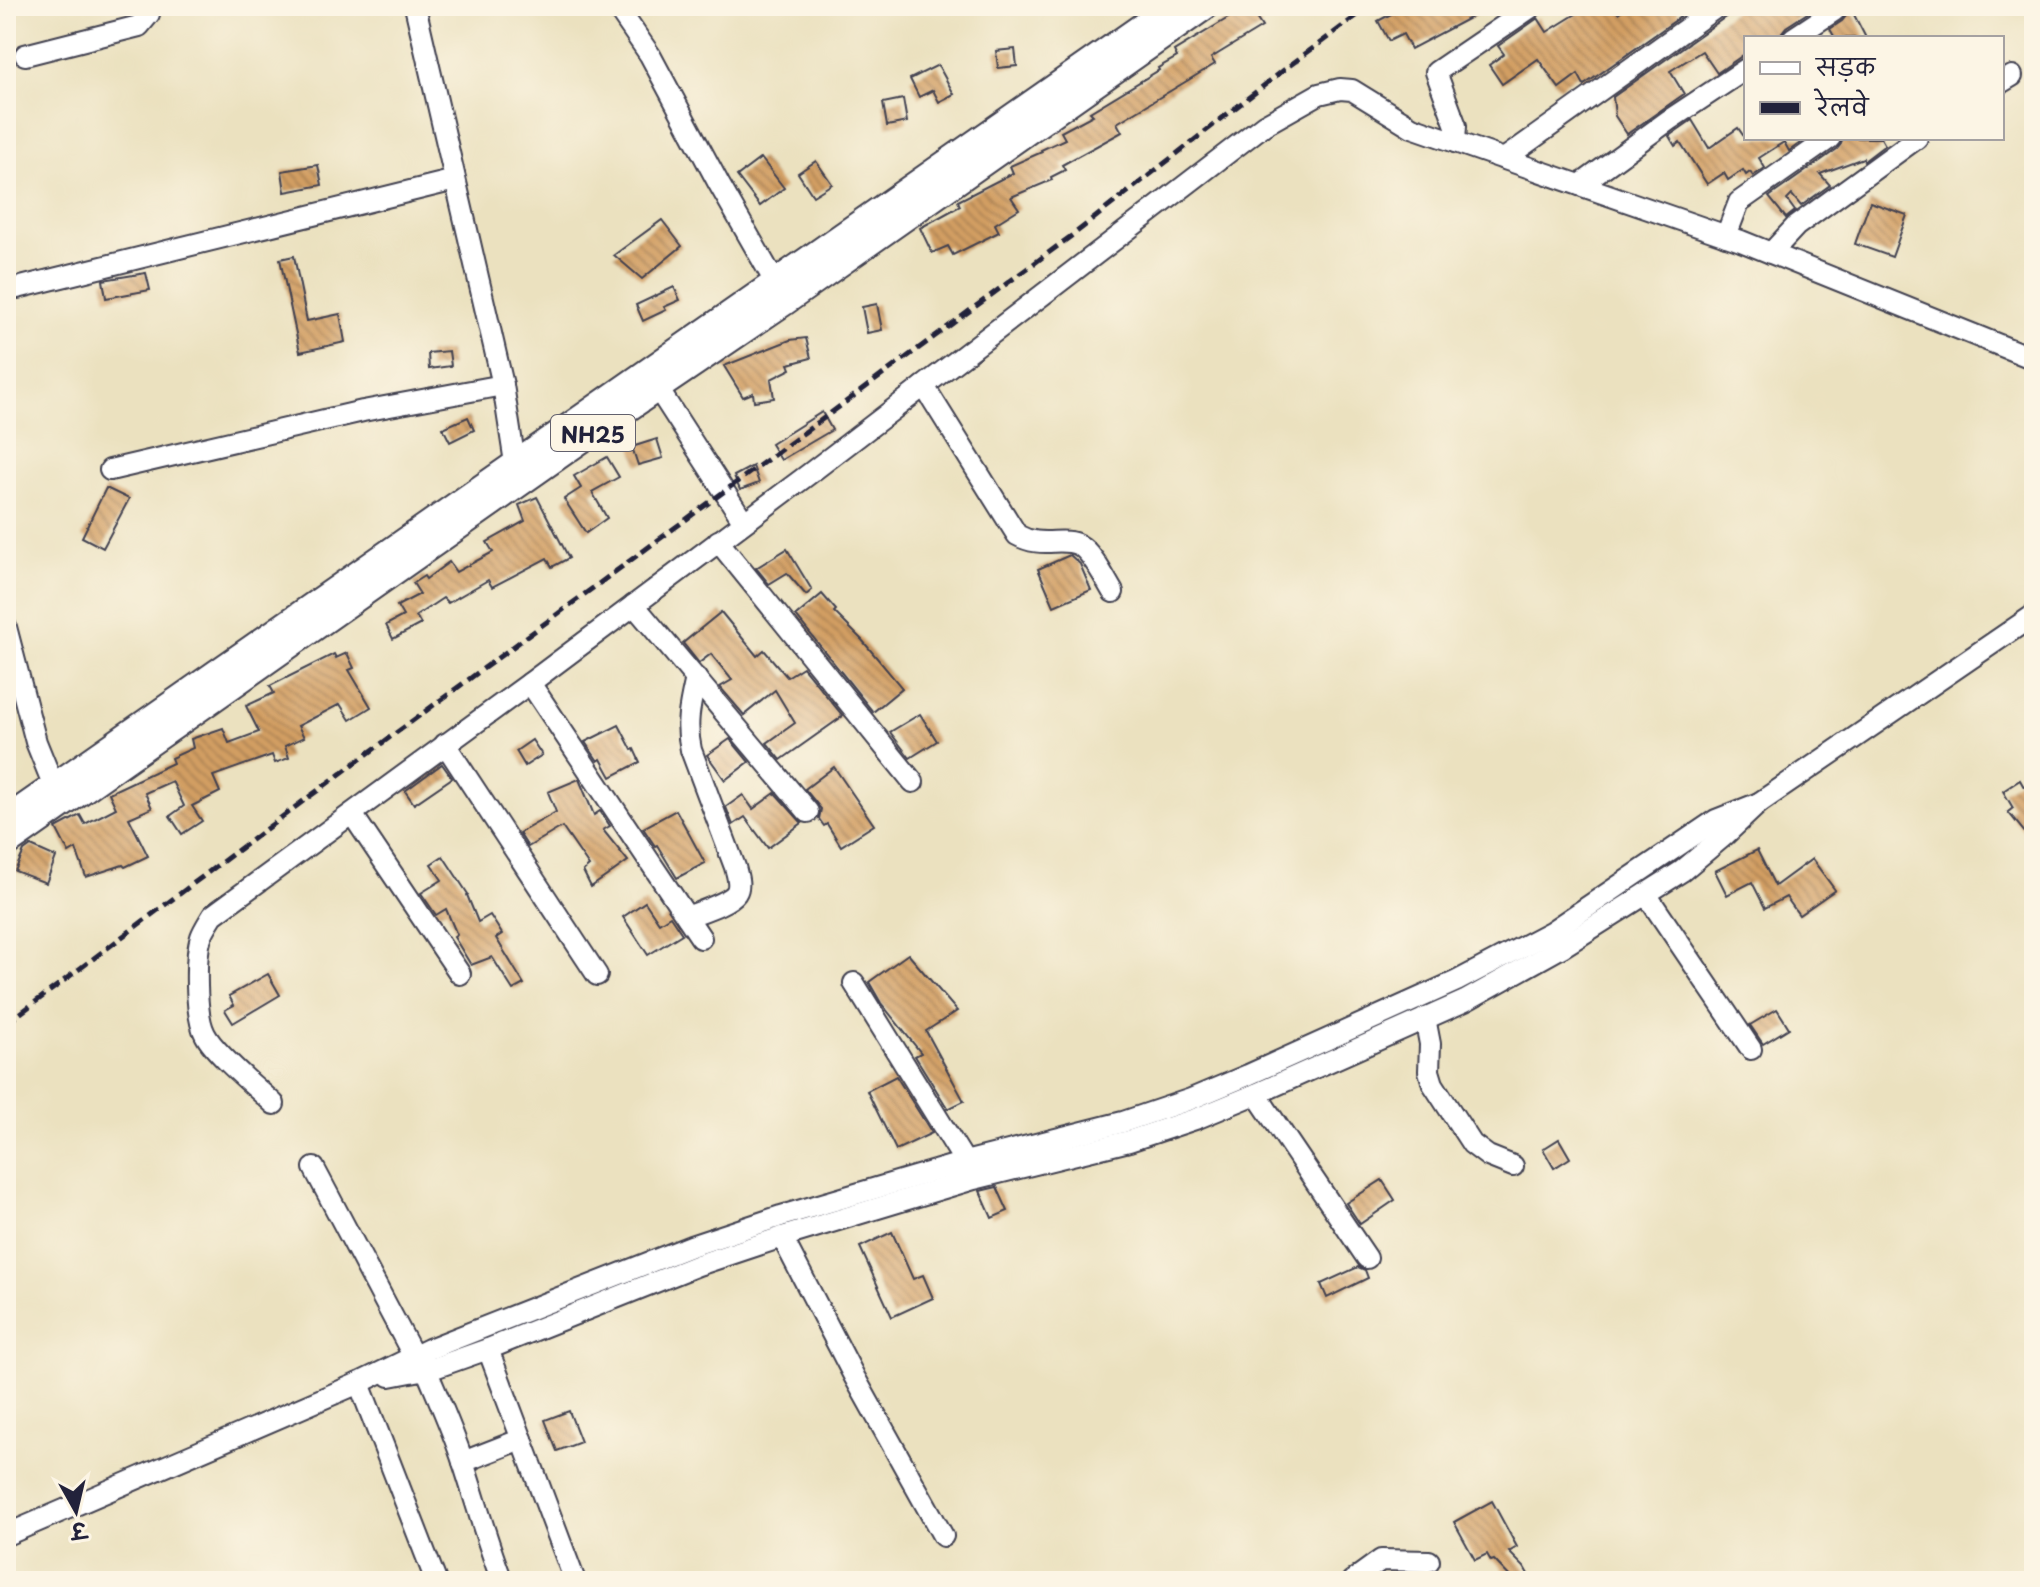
<svg xmlns="http://www.w3.org/2000/svg" width="2040" height="1587" viewBox="0 0 2040 1587" font-family="'Playpen Sans','Playpen Sans Deva',sans-serif">
<style>
.building{fill:url(#building-back-hatch)}
.lines{fill:none;stroke-linecap:round;stroke-linejoin:round}
.minor-casing{stroke:#403f4f;stroke-width:24}
.major-casing{stroke:#403f4f;stroke-width:28}
.minor{stroke:#fff;stroke-width:20}
.major{stroke:#fff;stroke-width:24}
.rail{stroke:#22223b;stroke-width:5;stroke-dasharray:12 6;stroke-linecap:butt}
.labels{text-anchor:middle;dominant-baseline:central;stroke-width:7;stroke-linejoin:round;paint-order:stroke}
.shield{fill:#fcf5e5;stroke:#63616e;stroke-width:2}
.shield-label{font-size:22px;font-weight:bold;fill:#22223b}
</style>
<defs>
<pattern id="building-back-hatch" width="6" height="6" patternUnits="userSpaceOnUse" patternTransform="scale(2)"><rect width="6" height="6" fill="#d29e62"/><path d="M-1 5l2 2M0 0l6 6M5-1l2 2" fill="none" stroke="#aa8052"/></pattern>
</defs>
<rect width="100%" height="100%" fill="#fcf5e5"/>
<filter id="ink" filterUnits="userSpaceOnUse"><feTurbulence type="fractalNoise" baseFrequency=".0125" numOctaves="2"/><feDisplacementMap in="SourceGraphic" scale="16" xChannelSelector="R" yChannelSelector="G"/><feConvolveMatrix kernelMatrix="1 2 1 2 8 2 1 2 1" color-interpolation-filters="sRGB"/></filter>
<filter id="wash" filterUnits="userSpaceOnUse"><feTurbulence type="fractalNoise" baseFrequency=".006" numOctaves="4" result="noise"/><feDisplacementMap in="SourceGraphic" scale="32" xChannelSelector="R" yChannelSelector="G"/><feGaussianBlur stdDeviation="1.8" result="paint"/><feColorMatrix in="noise" values="0 0 0 0 0 0 0 0 0 0 0 0 0 0 0 0 0 1.4 0 .05"/><feComposite in="paint" operator="in"/></filter>
<g filter="url(#wash)">
<rect width="100%" height="100%" fill="#ebe1bf"/>
<g id="blocks">
<!-- building -->
<g class="building">
<polygon points="1248,6 1262,27 1211,58 1215,64 1117,123 1122,132 1062,165 1065,170 1051,177 1052,180 1011,197 1019,209 995,224 999,232 953,255 948,246 932,253 920,228 960,206 958,201 1013,173 1010,166 1042,152 1041,150 1065,139 1061,132 1093,115 1090,112 1159,70 1158,68 1177,57 1174,51"/>
<polygon points="1406,6 1492,6 1411,49 1403,34 1389,41 1378,21"/>
<polygon points="1589,6 1613,6 1618,13 1629,6 1676,6 1680,17 1584,85 1578,74 1559,88 1538,59 1502,84 1489,65 1504,54 1498,46 1538,18 1547,32"/>
<polygon points="1741,6 1818,6 1786,27 1782,32 1780,38 1746,38 1746,53 1717,73 1702,51 1670,71 1684,94 1627,134 1615,116 1613,97"/>
<polygon points="1850,7 1866,38 1835,38 1830,29 1842,21 1846,16 1847,9"/>
<polygon points="1015,49 1017,66 998,68 996,51"/>
<polygon points="938,65 954,94 939,102 933,90 919,97 910,79"/>
<polygon points="903,99 907,122 887,126 883,103"/>
<polygon points="1692,120 1709,148 1738,128 1745,138 1807,138 1789,151 1784,142 1759,158 1765,168 1753,176 1750,172 1746,175 1743,170 1728,180 1724,173 1707,184 1680,142 1675,146 1669,136"/>
<polygon points="1843,138 1881,138 1885,145 1864,161 1863,158 1820,174 1830,185 1801,206 1792,195 1787,200 1795,211 1786,218 1769,197 1837,149 1841,144"/>
<polygon points="761,158 784,188 760,206 737,176"/>
<polygon points="816,161 832,184 813,196 798,173"/>
<polygon points="318,165 322,185 285,192 282,171"/>
<polygon points="1870,202 1907,215 1892,257 1855,244"/>
<polygon points="662,220 682,246 642,279 614,255"/>
<polygon points="294,256 307,321 340,314 345,342 300,352 280,259"/>
<polygon points="146,273 150,290 106,298 103,280"/>
<polygon points="674,287 680,300 664,307 666,310 643,321 636,305"/>
<polygon points="877,304 882,330 867,333 862,307"/>
<polygon points="806,338 811,358 789,364 791,369 771,379 774,398 754,401 753,393 743,397 724,366 790,340"/>
<polygon points="449,351 451,366 429,369 428,353"/>
<polygon points="822,412 832,430 781,460 771,444"/>
<polygon points="468,417 474,430 450,442 443,428"/>
<polygon points="657,439 663,458 638,465 632,447"/>
<polygon points="607,457 619,477 592,492 607,518 586,533 564,499 581,488 574,476"/>
<polygon points="753,466 759,483 740,490 734,476"/>
<polygon points="106,488 129,499 103,548 82,537"/>
<polygon points="537,497 569,558 552,567 547,558 492,587 488,580 448,603 443,598 416,616 421,624 393,639 386,625 403,616 397,606 420,594 413,583 424,576 426,579 449,562 456,572 493,552 487,542 525,521 519,505"/>
<polygon points="787,549 812,590 806,595 787,573 769,584 756,568"/>
<polygon points="1070,555 1080,564 1091,590 1054,606 1038,569"/>
<polygon points="822,594 836,610 834,612 862,640 902,688 873,712 796,616"/>
<polygon points="721,612 757,656 764,650 787,677 803,667 843,716 781,760 767,743 795,723 775,690 744,715 720,687 732,680 711,654 699,663 683,643"/>
<polygon points="347,653 354,668 349,670 371,707 350,720 340,704 298,726 304,737 285,746 289,758 275,763 272,755 213,776 220,792 192,806 202,821 182,834 170,816 184,806 172,781 145,793 152,808 129,818 148,856 125,867 123,865 86,877 76,849 69,853 56,828 80,815 85,824 116,808 109,793 173,763 171,758 193,748 191,739 223,728 229,743 259,732 246,706 274,693 270,686 334,654 336,658"/>
<polygon points="920,714 937,741 910,758 890,732"/>
<polygon points="619,725 632,750 634,749 640,762 611,777 601,759 598,761 585,742"/>
<polygon points="730,739 749,762 725,780 707,755"/>
<polygon points="532,740 542,755 525,766 516,751"/>
<polygon points="442,764 452,778 414,804 405,791"/>
<polygon points="834,767 874,825 841,846 827,824 824,826 819,819 821,809 805,789"/>
<polygon points="579,779 594,815 600,811 610,826 603,830 628,861 591,887 583,871 589,866 562,827 528,847 519,833 556,812 548,792"/>
<polygon points="2020,780 2024,787 2034,781 2034,844 2008,812 2013,808 2003,791"/>
<polygon points="775,793 802,823 768,848 745,817 733,825 726,807 743,795 753,809"/>
<polygon points="676,810 705,863 677,878 657,845 655,846 643,828"/>
<polygon points="31,846 56,857 46,883 15,871 24,851"/>
<polygon points="1757,850 1775,886 1812,859 1835,890 1799,915 1786,897 1765,908 1752,882 1727,895 1715,871"/>
<polygon points="443,856 468,894 467,895 478,922 490,915 502,934 496,938 524,984 513,990 492,957 471,965 454,937 457,935 446,909 436,915 421,893 442,880 431,864"/>
<polygon points="645,902 659,923 670,916 682,934 648,955 623,917"/>
<polygon points="908,954 957,1011 926,1031 964,1101 948,1109 915,1056 921,1053 881,1003 869,982"/>
<polygon points="268,974 280,995 233,1023 225,1010 234,1005 229,996"/>
<polygon points="1777,1009 1789,1028 1763,1044 1750,1025"/>
<polygon points="896,1076 932,1133 896,1150 867,1091"/>
<polygon points="1559,1139 1570,1158 1554,1168 1543,1149"/>
<polygon points="1382,1180 1395,1200 1360,1224 1346,1203"/>
<polygon points="997,1187 1008,1211 992,1218 980,1191"/>
<polygon points="892,1232 913,1279 923,1275 933,1298 892,1317 860,1247"/>
<polygon points="1358,1267 1365,1270 1368,1278 1327,1298 1321,1284"/>
<polygon points="569,1411 581,1442 557,1451 545,1420"/>
<polygon points="1492,1501 1517,1547 1509,1552 1524,1567 1532,1581 1514,1581 1494,1560 1491,1561 1487,1554 1475,1560 1454,1522"/>
</g>
</g>
</g>
<g filter="url(#ink)">
<use href="#blocks" fill-opacity="0" stroke="#403f4f" stroke-width="2"/>
<g class="lines">
<!-- minor casing -->
<g class="minor-casing">
<g id="minor">
<polyline points="415,6 503,385 515,463"/>
<polyline points="619,10 650,55 719,184 775,282"/>
<polyline points="1793,38 1834,11 1831,6"/>
<polyline points="25,55 139,26 149,14 148,6"/>
<polyline points="2002,82 2012,76"/>
<polyline points="1455,142 1456,126 1436,72 1533,6"/>
<polyline points="1504,159 1718,6"/>
<polyline points="1580,185 1669,120 1746,69"/>
<polyline points="1726,236 1739,202 1830,138"/>
<polyline points="1771,253 1796,226 1917,138"/>
<polyline points="17,288 455,180"/>
<polyline points="651,378 744,522"/>
<path d="M 924,386 L 1017,535 C 1041,549 1062,536 1079,545 C 1092,552 1105,579 1113,592"/>
<polyline points="110,470 363,411 503,385"/>
<polyline points="718,541 913,782"/>
<polyline points="634,605 808,812"/>
<polyline points="6,627 36,742 59,799"/>
<polyline points="530,683 701,938"/>
<polyline points="445,744 597,975"/>
<polyline points="352,814 460,974"/>
<polyline points="1646,894 1751,1049"/>
<path d="M 687,917 C 699,912 729,903 736,893 C 741,885 737,875 735,867 L 691,750 C 685,723 690,705 696,678"/>
<polyline points="854,983 965,1162"/>
<polyline points="1425,1018 1430,1044 1429,1071 1433,1084 1472,1144 1488,1156 1513,1166"/>
<polyline points="1256,1094 1367,1258"/>
<path d="M 274,1104 C 257,1088 214,1053 205,1034 C 195,1016 195,956 201,937 C 204,929 209,922 213,915 L 530,683 L 809,474 L 1264,125 L 1319,94 L 1340,89 L 1352,90 L 1412,127 L 1741,241 L 2034,359"/>
<polyline points="314,1168 414,1357"/>
<polyline points="782,1237 855,1378 943,1536"/>
<polyline points="488,1349 575,1581"/>
<path d="M 426,1369 C 439,1400 453,1431 463,1462 C 476,1502 487,1542 502,1581"/>
<polyline points="390,1376 437,1367 488,1349 698,1265 782,1237 974,1179 1129,1141 1198,1118 1256,1094 1465,1001 1562,947 1682,871 1725,835 1759,803 2034,615"/>
<polyline points="359,1383 436,1581"/>
<polyline points="463,1462 522,1439"/>
<polyline points="6,1535 359,1383 429,1349 691,1246 781,1216 965,1162 1123,1122 1191,1099 1248,1075 1457,981 1552,931 1716,820 1759,803"/>
<polyline points="1352,1581 1381,1560 1429,1561"/>
</g>
</g>
<!-- major casing -->
<g class="major-casing">
<g id="major">
<polyline points="6,819 1170,6"/>
<polyline points="6,845 581,441 786,302 1207,6"/>
</g>
</g>
<!-- minor -->
<use href="#minor" class="minor"/>
<!-- major -->
<use href="#major" class="major"/>
<!-- rail -->
<polyline class="rail" points="6,1024 298,805 1074,234 1289,66 1370,6"/>
</g>
</g>
<g class="labels">
<!-- shield labels -->
<rect class="shield" x="551" y="415" width="84" height="36" rx="6"/>
<g class="shield-label">
<text x="593" y="433">NH25</text>
</g>
</g>
<!-- margin -->
<rect width="2040" height="1587" fill="none" stroke="#fcf5e5" stroke-width="32"/>
<!-- legend -->
<rect x="1744" y="36" width="260" height="104" fill="#fcf5e5" stroke="#a5a1a1" stroke-width="2"/>
<rect x="1760" y="62" width="40" height="12" fill="#ffffff" stroke="#a5a1a1" stroke-width="2"/>
<text x="1816" y="76" font-size="24" fill="#22223b">सड़क</text>
<rect x="1760" y="102" width="40" height="12" fill="#22223b" stroke="#a5a1a1" stroke-width="2"/>
<text x="1816" y="116" font-size="24" fill="#22223b">रेलवे</text>
<!-- north arrow -->
<g transform="translate(76 1511) rotate(172)" stroke="#fcf5e5" stroke-width="6" paint-order="stroke">
<path d="M0-6L14 30L0 20L-14 30Z" fill="#22223b"/>
<text y="-12" font-size="22" font-weight="bold" text-anchor="middle" fill="#22223b">उ</text>
</g>
</svg>
